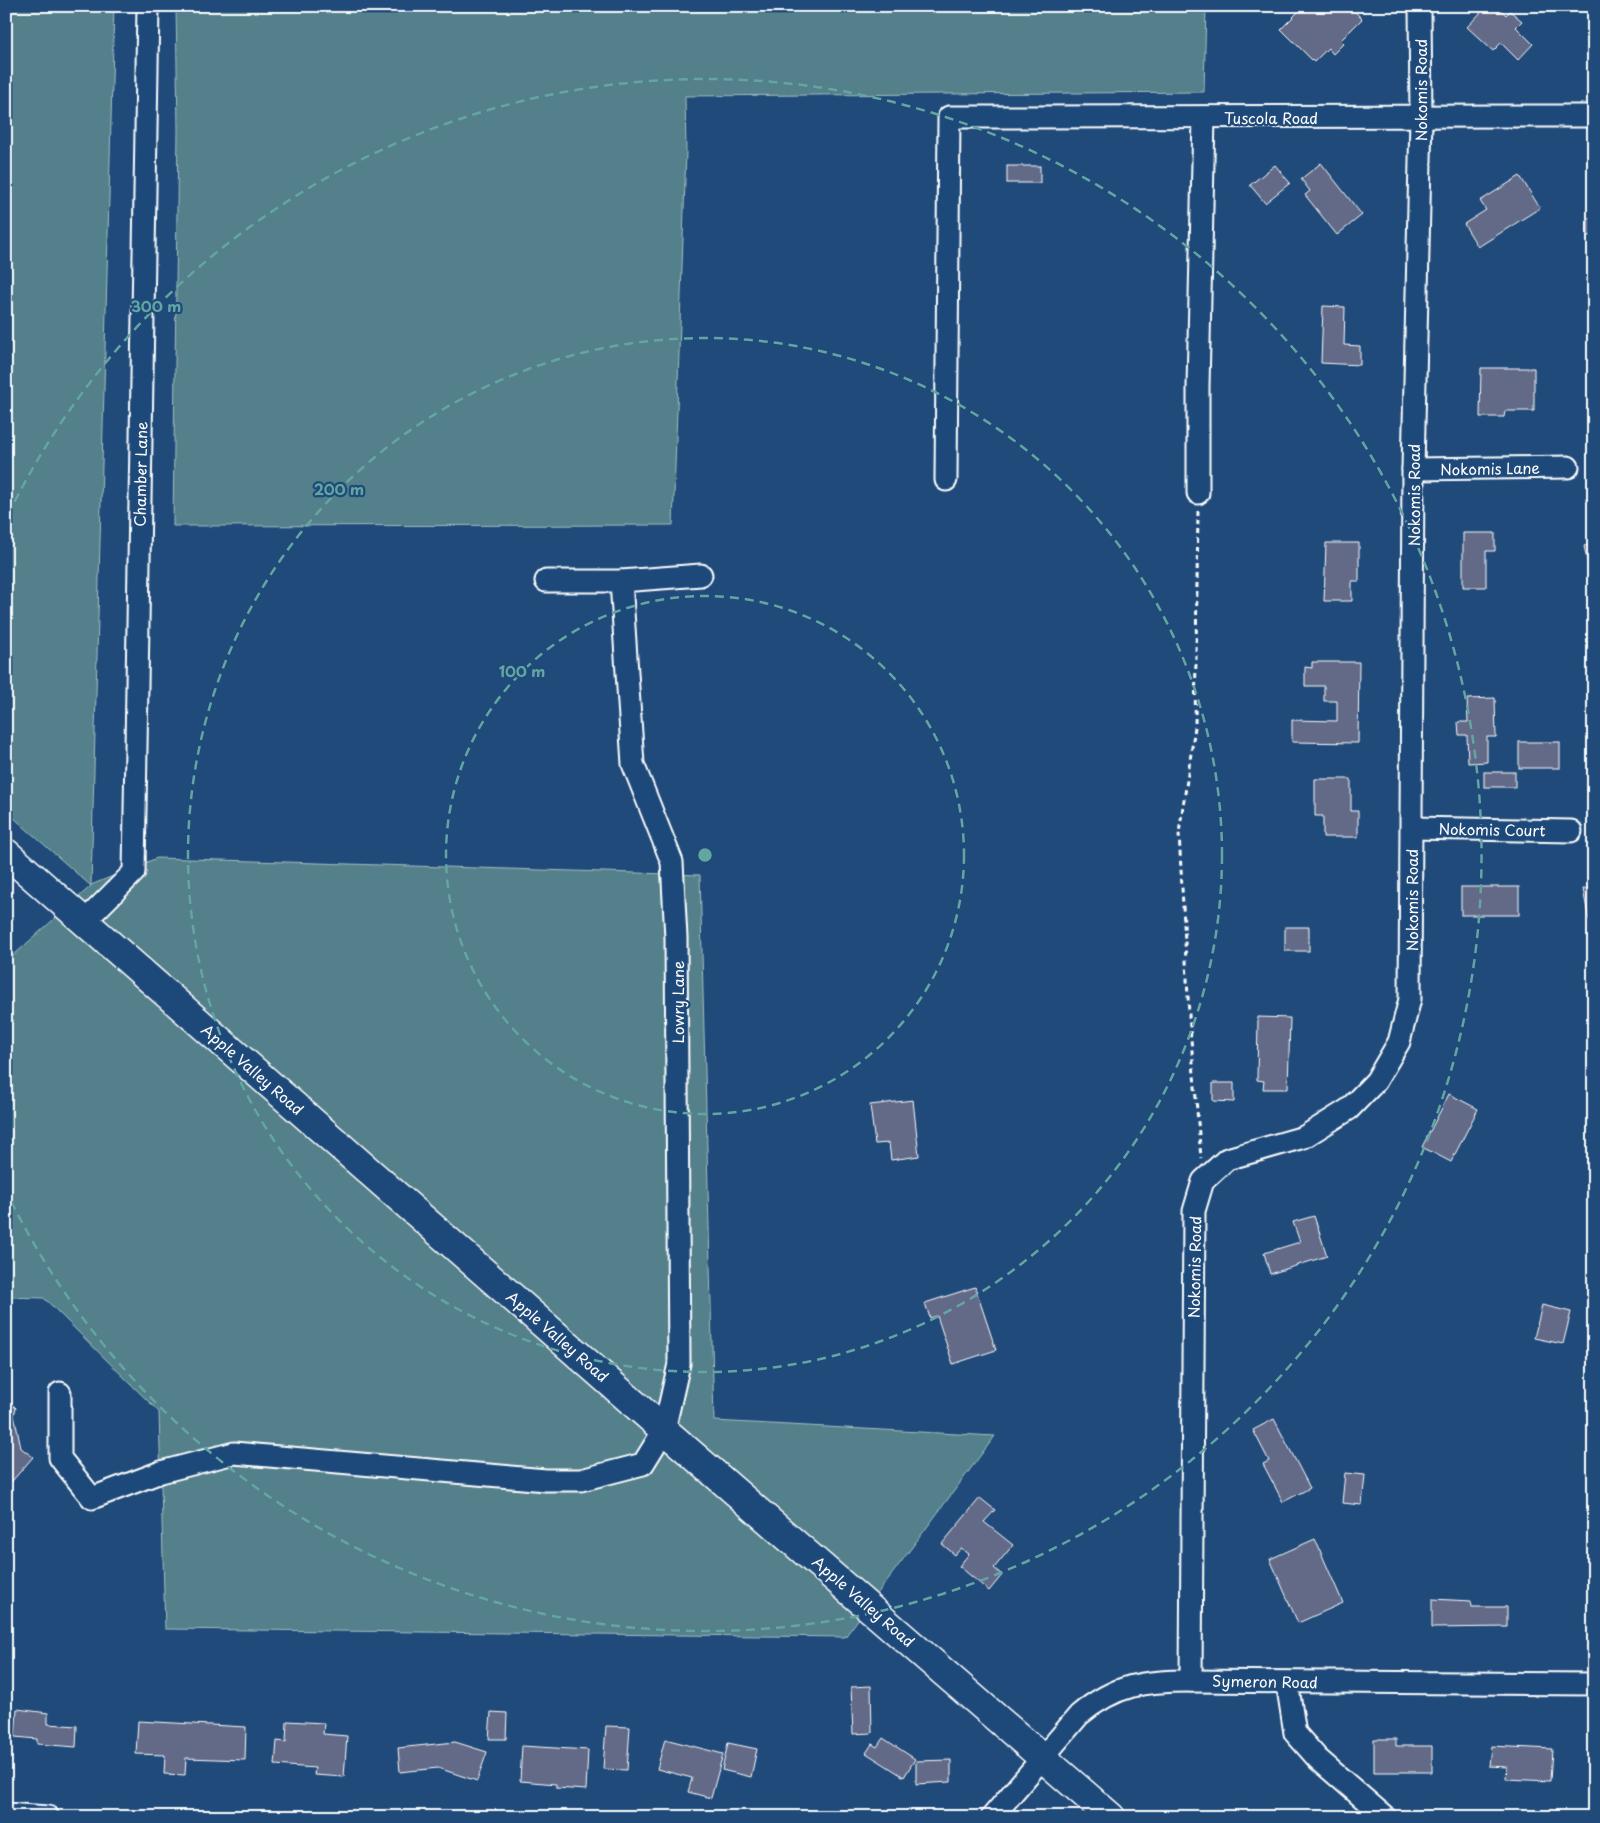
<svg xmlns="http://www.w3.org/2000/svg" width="1600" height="1823" viewBox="0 0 1600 1823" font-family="'Playpen Sans',sans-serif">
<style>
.green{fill:#52808a;stroke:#a8c0c4}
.building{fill:#626a88;stroke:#fff}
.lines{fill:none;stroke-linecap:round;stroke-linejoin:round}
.minor-casing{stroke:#fff;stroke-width:25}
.major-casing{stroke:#fff;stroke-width:31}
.path{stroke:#fff;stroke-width:3;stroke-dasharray:5 4;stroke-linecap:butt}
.minor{stroke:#1f4a7a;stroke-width:21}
.major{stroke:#1f4a7a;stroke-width:28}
.ring{fill:none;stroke:#63a6a1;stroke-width:2.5;stroke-dasharray:9 6}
.labels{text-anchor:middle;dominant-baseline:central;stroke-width:4.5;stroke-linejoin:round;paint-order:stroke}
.street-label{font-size:15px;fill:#fff;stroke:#1f4a7a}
.centre{fill:#63a6a1;stroke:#1f4a7a;stroke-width:2.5}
.ring-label{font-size:15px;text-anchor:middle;font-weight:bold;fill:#63a6a1;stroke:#1f4a7a;stroke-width:4.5;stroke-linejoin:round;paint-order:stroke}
</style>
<rect width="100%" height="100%" fill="#1f4a7a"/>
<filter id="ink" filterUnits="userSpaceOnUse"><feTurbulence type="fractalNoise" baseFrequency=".02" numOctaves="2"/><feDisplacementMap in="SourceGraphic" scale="10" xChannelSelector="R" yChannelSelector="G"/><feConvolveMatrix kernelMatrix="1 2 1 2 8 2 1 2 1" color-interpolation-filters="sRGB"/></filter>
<g filter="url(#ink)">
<!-- green -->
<g class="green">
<polygon points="6,6 114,6 91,885 157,858 700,875 714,1421 995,1436 845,1637 165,1629 159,1412 44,1298 6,1297 6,962 91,886 6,811"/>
<polygon points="176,6 1206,6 1204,92 685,96 686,152 673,525 173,526 178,130"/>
</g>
<!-- building -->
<g class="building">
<polygon points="1304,6 1350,6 1362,19 1341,40 1344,43 1333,54 1328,48 1314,62 1281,29"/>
<polygon points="1487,6 1497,6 1506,15 1510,11 1522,21 1516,27 1533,44 1518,60 1501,43 1493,51 1467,27"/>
<polygon points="1321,163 1362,215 1337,235 1305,195 1310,191 1301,179"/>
<polygon points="1275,165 1290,183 1265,203 1250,185"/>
<rect x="1007" y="166" width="33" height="17"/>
<polygon points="1520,176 1540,208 1478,247 1464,224 1486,210 1480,201"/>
<polygon points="1588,218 1594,218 1594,235 1588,236"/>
<polygon points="1323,306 1345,307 1344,345 1360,346 1360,365 1321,363"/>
<polygon points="1481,368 1534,368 1534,411 1505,411 1504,417 1480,417"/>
<polygon points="1594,391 1594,413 1587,410"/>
<polygon points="1463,533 1495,533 1495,551 1486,551 1486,587 1463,587"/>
<polygon points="1326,543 1359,543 1359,581 1352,581 1352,601 1324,601"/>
<polygon points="1594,544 1594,573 1590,574 1584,546"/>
<polygon points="1312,662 1359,662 1358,743 1292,742 1292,720 1337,721 1337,701 1324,701 1324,686 1305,686 1305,667 1312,668"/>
<polygon points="1495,698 1496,737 1487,737 1487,762 1468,763 1467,735 1459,735 1458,722 1468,722 1467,699"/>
<rect x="1519" y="742" width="41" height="26"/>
<rect x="1484" y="772" width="31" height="15"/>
<polygon points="1315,779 1351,779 1351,811 1358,811 1358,837 1323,837 1323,816 1315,816"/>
<rect x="1461" y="887" width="58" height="28"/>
<polygon points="1594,888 1594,919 1589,920 1583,889"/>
<rect x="1285" y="927" width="24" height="24"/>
<polygon points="1258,1017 1290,1018 1288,1089 1263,1089 1264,1081 1257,1080"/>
<polygon points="1213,1083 1234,1083 1234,1102 1213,1101"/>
<polygon points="1449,1094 1478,1109 1451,1162 1422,1147"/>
<polygon points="913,1100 919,1156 891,1160 889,1143 875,1144 870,1105"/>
<polygon points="1314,1216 1327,1256 1270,1274 1264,1253 1300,1242 1293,1222"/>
<polygon points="975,1287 996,1350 953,1364 937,1316 930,1318 925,1303"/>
<polygon points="1542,1305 1571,1312 1563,1344 1534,1338"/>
<polygon points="6,1386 7,1400 16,1408 14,1415 21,1448 33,1457 6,1488"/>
<polygon points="1274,1419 1310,1488 1283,1502 1263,1464 1269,1461 1253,1430"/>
<polygon points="1345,1473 1365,1475 1362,1505 1342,1503"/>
<polygon points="980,1498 995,1510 984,1522 1013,1545 994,1568 1002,1575 989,1591 959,1566 969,1554 961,1548 955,1555 942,1544"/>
<polygon points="1315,1539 1343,1603 1298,1623 1270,1559"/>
<polygon points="1432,1599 1471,1601 1472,1607 1507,1607 1507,1627 1432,1628"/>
<polygon points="871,1686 872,1733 853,1734 851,1687"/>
<polygon points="17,1709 48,1713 48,1724 77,1726 76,1747 37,1744 37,1739 15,1737"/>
<polygon points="491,1712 507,1713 506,1739 489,1739"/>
<polygon points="138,1721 246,1727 245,1760 186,1758 185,1775 164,1774 165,1755 136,1754"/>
<polygon points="287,1721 324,1723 323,1734 347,1736 344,1777 314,1775 315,1768 275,1765 277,1741 286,1742"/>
<polygon points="606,1726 630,1727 627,1770 603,1769"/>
<polygon points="883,1738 915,1759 904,1777 866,1753 872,1744 877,1747"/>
<polygon points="665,1739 723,1754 711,1798 688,1792 692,1778 657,1769"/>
<polygon points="1374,1739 1396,1739 1396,1746 1432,1746 1432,1772 1374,1772"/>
<polygon points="455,1742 487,1752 477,1781 438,1768 400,1772 398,1748"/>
<polygon points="728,1743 757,1749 751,1777 722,1770"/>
<polygon points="522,1746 588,1750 586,1790 556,1788 556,1784 520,1781"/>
<polygon points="1491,1746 1552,1749 1550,1781 1506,1779 1507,1767 1489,1766"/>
<polygon points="951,1760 951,1782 916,1784 916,1761"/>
</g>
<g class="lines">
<!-- minor casing -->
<g class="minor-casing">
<g id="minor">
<polyline points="1413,469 1568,467"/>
<polyline points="946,480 949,117 1594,116"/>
<polyline points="1198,493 1198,387 1204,117"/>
<polyline points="546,581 621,581 701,575"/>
<polyline points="1412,828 1571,831"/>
<polyline points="85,921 134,872 148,6"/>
<polyline points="60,1393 60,1458 92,1498 161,1472 234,1453 546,1480 581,1480 643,1464 664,1430 679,1364 676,938 672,862 633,764 621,581"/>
<polyline points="1191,1681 1194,1211 1203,1181 1227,1159 1304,1137 1349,1109 1376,1081 1399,1042 1410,999 1413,469 1421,117 1420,6"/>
<polyline points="1287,1682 1295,1733 1318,1759 1385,1817"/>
<polyline points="6,1814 48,1817"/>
<path d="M 992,1817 L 1079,1715 C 1116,1684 1144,1681 1191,1681 L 1594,1684"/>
</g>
</g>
<!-- major casing -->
<g class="major-casing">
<polyline id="major" points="6,853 664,1430 1111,1817"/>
</g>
<!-- path -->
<polyline class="path" points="1198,511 1195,727 1179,833 1189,1015 1201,1158"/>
<!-- minor -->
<use href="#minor" class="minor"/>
<!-- major -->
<use href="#major" class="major"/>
</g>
</g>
<!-- distance rings -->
<g class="ring">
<circle cx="705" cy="855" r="259"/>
<circle cx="705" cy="855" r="517"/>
<path d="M8 515A776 776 0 1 1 8 1195"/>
</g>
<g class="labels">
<!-- street labels -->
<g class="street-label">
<text transform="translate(1420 90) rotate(-90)">Nokomis Road</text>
<text x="1271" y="117">Tuscola Road</text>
<text transform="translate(1490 468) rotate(-1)">Nokomis Lane</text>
<text transform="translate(140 474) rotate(-89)">Chamber Lane</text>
<text transform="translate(1413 495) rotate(-90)">Nokomis Road</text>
<text transform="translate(1492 829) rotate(1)">Nokomis Court</text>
<text transform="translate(1411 900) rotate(-90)">Nokomis Road</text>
<text transform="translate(677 1002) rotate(-90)">Lowry Lane</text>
<text transform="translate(253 1069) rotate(41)">Apple Valley Road</text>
<text transform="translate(1194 1267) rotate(-89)">Nokomis Road</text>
<text transform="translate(558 1336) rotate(41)">Apple Valley Road</text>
<text transform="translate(864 1601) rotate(41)">Apple Valley Road</text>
<text transform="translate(1265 1681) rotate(1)">Symeron Road</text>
</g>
</g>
<circle cx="705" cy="855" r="8" class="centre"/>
<g class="ring-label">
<text x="156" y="312">300 m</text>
<text x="339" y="495">200 m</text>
<text x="522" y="677">100 m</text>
</g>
<!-- margin -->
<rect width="1600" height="1823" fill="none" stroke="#1f4a7a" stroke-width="25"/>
<rect x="12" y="12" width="1575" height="1798" fill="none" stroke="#fff" stroke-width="2" filter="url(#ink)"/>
</svg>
